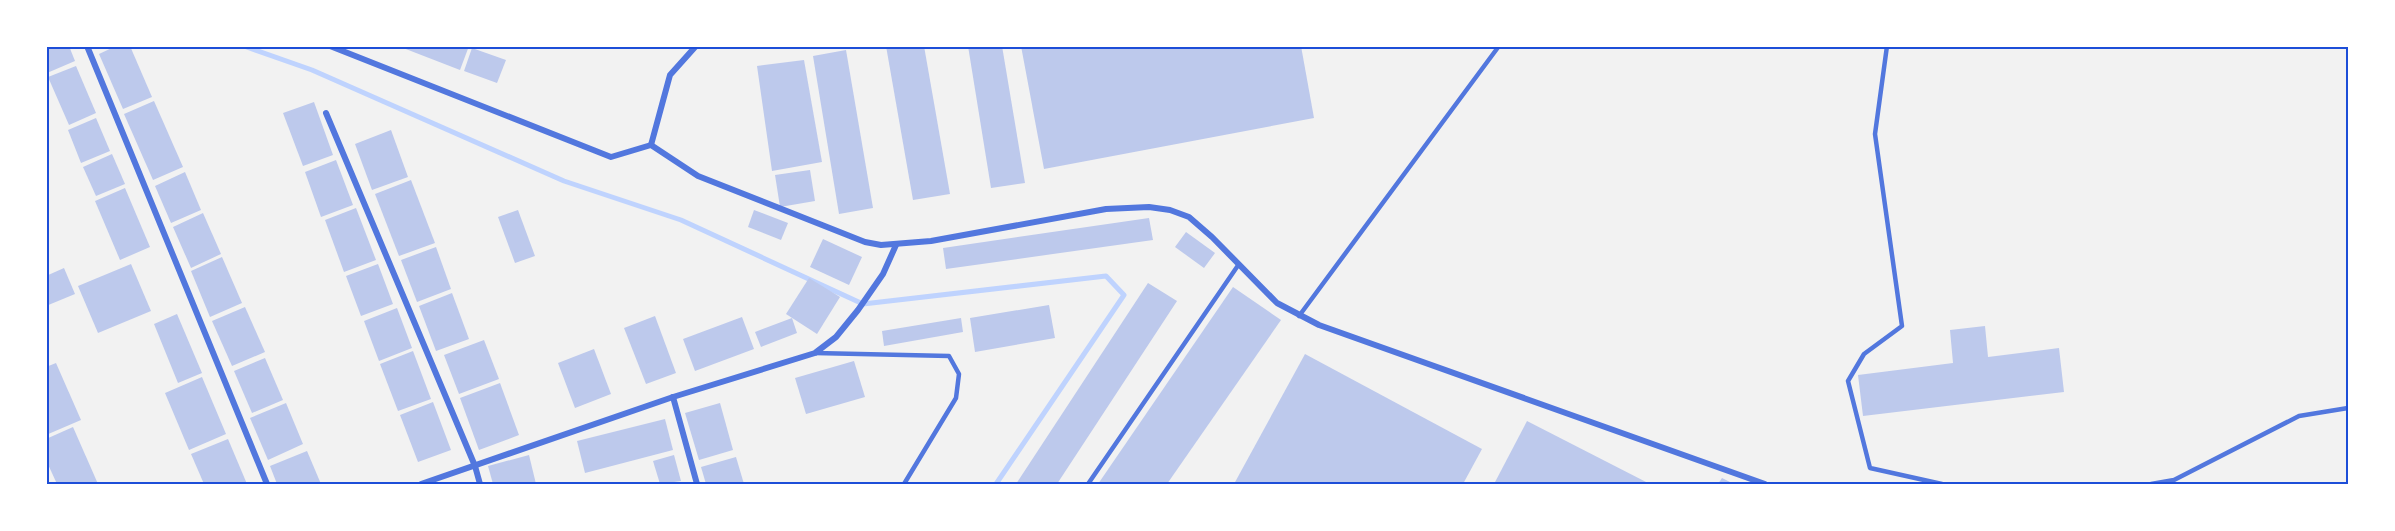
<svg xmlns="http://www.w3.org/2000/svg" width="2395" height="531" viewBox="0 0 2395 531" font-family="Inter,sans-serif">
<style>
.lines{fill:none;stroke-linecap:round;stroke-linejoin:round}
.stream{stroke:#bfd3fe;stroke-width:5}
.building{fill:#bdc9ec}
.service{stroke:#5277de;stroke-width:4.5}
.minor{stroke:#5277de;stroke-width:6}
.neatline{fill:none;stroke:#1d4ed8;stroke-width:2}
</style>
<rect width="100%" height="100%" fill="#f2f2f2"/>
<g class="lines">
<!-- stream -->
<polyline class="stream" points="244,46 312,70 564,181 681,220 863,304 1106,276 1124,295 996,484"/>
</g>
<!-- building -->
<g class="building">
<polygon points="46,46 69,46 75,61 47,73"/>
<polygon points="116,46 130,46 152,97 123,109 99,54"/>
<polygon points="398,46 469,46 460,70"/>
<polygon points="886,46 924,46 950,194 913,200"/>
<polygon points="968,46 1002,46 1025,183 991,188"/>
<polygon points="1021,46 1301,46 1314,118 1044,169"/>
<polygon points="472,48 506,60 497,83 464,71"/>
<polygon points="846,50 873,208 839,214 813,56"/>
<polygon points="804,60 822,162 772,171 757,66"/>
<polygon points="76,66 96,113 69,125 48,77"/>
<polygon points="154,101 183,167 153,180 124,114"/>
<polygon points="314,102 333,155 303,166 283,113"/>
<polygon points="96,118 110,151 81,163 68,130"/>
<polygon points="391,130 408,177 372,190 355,144"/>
<polygon points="112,154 125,184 96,196 83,167"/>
<polygon points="336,160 353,205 321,217 305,172"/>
<polygon points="810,170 815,201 780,207 775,175"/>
<polygon points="185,172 201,210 171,223 155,186"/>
<polygon points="411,180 435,243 399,256 375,194"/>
<polygon points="125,188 150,247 120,260 95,201"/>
<polygon points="356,208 376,260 344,272 325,220"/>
<polygon points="518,210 535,256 515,263 498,217"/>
<polygon points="754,210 788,223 781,240 748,227"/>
<polygon points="203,213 221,254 191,268 173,227"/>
<polygon points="1149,218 1153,240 946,269 943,248"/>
<polygon points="1186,232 1215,253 1204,268 1175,247"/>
<polygon points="823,239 862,257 849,285 810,267"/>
<polygon points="436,247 451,289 417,302 401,260"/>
<polygon points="222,257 242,303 210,317 191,271"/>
<polygon points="131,264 151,311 98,333 78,286"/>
<polygon points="378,264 393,304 361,316 346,276"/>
<polygon points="64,268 75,294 46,306 46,276"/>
<polygon points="809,278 840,297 817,334 786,314"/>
<polygon points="1148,283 1177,301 1057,484 1016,484"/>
<polygon points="1233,287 1281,320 1167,484 1098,484"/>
<polygon points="452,293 469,339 436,351 419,306"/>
<polygon points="1049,305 1055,338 975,352 970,318"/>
<polygon points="245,307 265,352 232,366 212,321"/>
<polygon points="397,308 412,348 379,361 364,321"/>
<polygon points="177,314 202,373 178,383 154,324"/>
<polygon points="655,316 676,373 646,384 624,328"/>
<polygon points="742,317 754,349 695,371 683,339"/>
<polygon points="792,318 797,333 761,347 755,332"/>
<polygon points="961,318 963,332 884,346 882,331"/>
<polygon points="1985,326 1988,357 2059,348 2064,392 1863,416 1858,375 1953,363 1950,330"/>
<polygon points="484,340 499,379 459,394 444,355"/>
<polygon points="594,349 611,394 575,408 558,363"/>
<polygon points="413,351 431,399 398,411 380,364"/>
<polygon points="1305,354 1482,449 1463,484 1234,484"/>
<polygon points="265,358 283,400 252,413 234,371"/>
<polygon points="854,361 865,397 806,414 795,378"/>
<polygon points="56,363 81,420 46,435 46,367"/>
<polygon points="202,377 226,434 189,450 165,393"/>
<polygon points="500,383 519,435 479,450 460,398"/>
<polygon points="433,402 451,450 418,462 400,415"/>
<polygon points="286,403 303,444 268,460 250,418"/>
<polygon points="720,403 733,450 699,460 685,413"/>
<polygon points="665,419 673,450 585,473 577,441"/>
<polygon points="1527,421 1650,484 1494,484"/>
<polygon points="73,427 98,484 57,484 46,460 46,439"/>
<polygon points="228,439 247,484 204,484 191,454"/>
<polygon points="307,451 321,484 277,484 270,466"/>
<polygon points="529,455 536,484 493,484 488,466"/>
<polygon points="674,455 681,481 660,484 653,461"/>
<polygon points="736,457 744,484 706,484 701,467"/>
<polygon points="1722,478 1734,484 1718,484"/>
</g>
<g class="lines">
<!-- service -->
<g class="service">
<polyline points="1887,46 1875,134 1902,326 1864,354 1848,381 1870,468 1942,484"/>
<polyline points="1299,316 1499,46"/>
<polyline points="815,353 949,356 959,374 956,398 904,484"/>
<polyline points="1088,484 1239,264"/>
<polyline points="2151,484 2174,480 2299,416 2348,408"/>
</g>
<!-- minor -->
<g class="minor">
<polyline points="87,46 267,484"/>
<polyline points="330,46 611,157 651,145 698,176 865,242 881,245 931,241 1106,209 1149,207 1170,210 1189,217 1212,237 1277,303 1319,325 1765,484"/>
<polyline points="326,113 475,466 480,484"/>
<polyline points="651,145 670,75 696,46"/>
<polyline points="673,397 697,484"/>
<polyline points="421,484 673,397 815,353 836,337 858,310 883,274 896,245"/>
</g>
</g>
<!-- border -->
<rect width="2395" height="531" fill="none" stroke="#ffffff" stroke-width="96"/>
<rect x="48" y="48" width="2299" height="435" class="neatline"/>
</svg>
